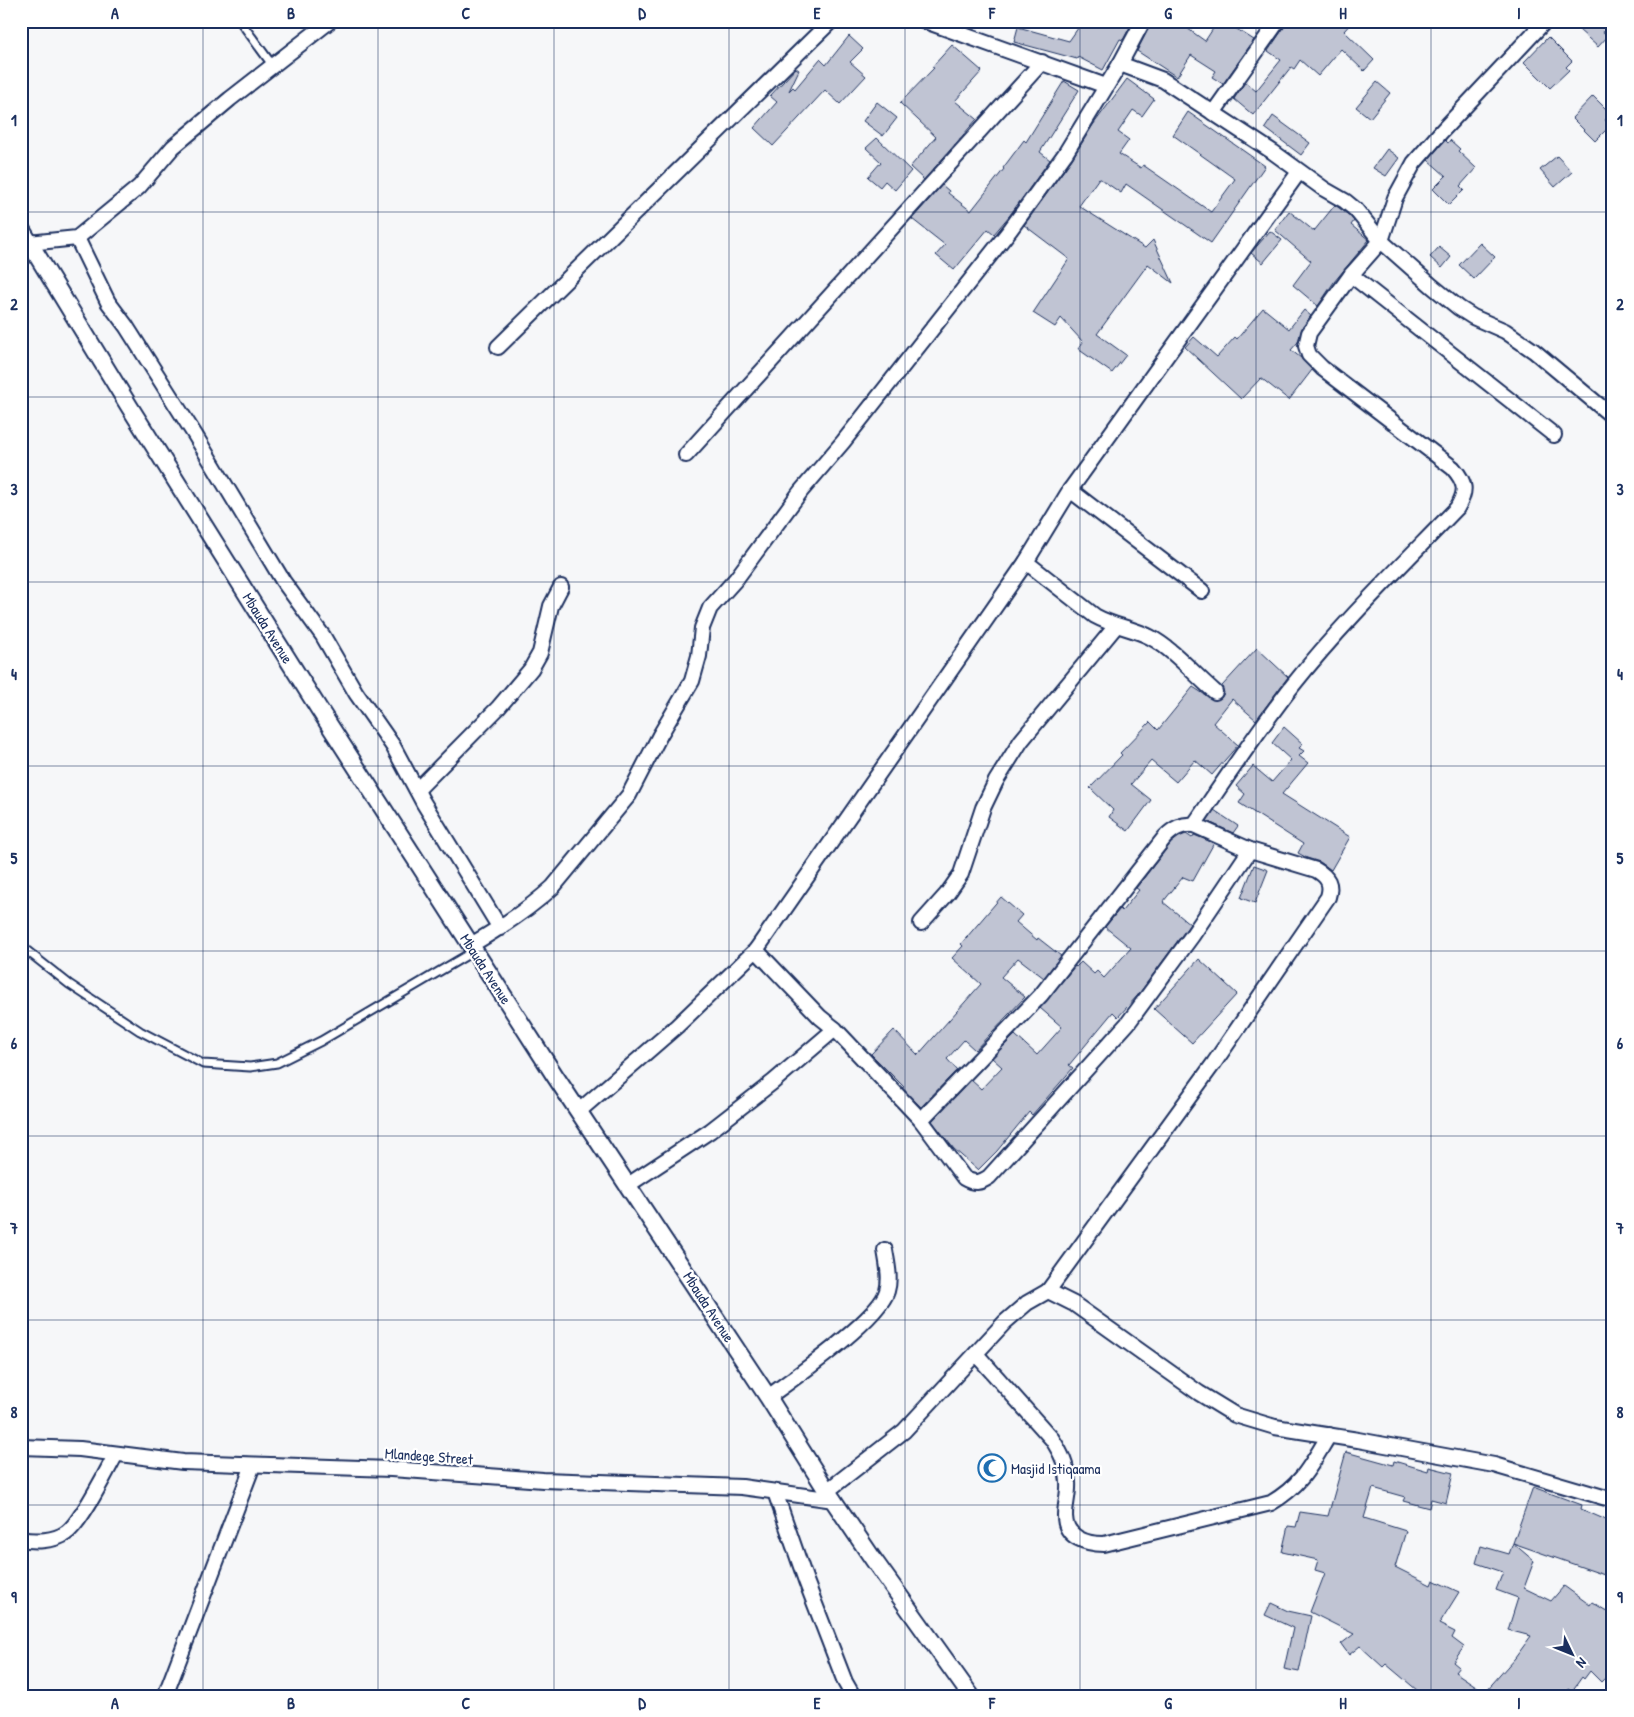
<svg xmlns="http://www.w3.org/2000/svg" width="1634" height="1717" viewBox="0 0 1634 1717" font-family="'Patrick Hand',sans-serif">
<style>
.building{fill:#c0c4d3;stroke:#1b2f5e}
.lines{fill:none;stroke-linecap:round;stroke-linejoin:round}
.service-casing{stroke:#1b2f5e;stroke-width:11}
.minor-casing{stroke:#1b2f5e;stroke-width:18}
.tertiary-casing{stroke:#1b2f5e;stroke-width:20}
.service{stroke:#fff;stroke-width:7}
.minor{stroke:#fff;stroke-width:14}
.tertiary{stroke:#fff;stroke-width:16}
.grid{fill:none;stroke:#1b2f5e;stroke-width:1;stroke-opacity:0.55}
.labels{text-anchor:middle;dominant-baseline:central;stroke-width:4.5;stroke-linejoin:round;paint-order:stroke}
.street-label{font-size:15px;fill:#1b2f5e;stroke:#fff}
.poi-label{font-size:15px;fill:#1b2f5e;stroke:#fff;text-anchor:start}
.neatline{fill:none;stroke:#1b2f5e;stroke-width:2}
.grid-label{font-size:16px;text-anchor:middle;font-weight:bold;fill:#1b2f5e}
</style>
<rect width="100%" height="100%" fill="#f6f7f9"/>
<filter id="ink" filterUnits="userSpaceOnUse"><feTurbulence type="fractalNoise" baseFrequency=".02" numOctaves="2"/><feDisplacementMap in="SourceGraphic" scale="10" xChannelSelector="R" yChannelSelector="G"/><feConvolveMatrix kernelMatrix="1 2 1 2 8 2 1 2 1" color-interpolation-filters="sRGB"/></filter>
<g filter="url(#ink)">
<!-- building -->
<g class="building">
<polygon points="1083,21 1133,21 1123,40 1120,39 1103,70 1078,57 1077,59 1014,42 1018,27 1069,41"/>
<polygon points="1152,21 1177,21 1205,41 1218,21 1224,21 1254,40 1223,84 1212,77 1216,71 1191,55 1177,77 1137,51"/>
<polygon points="1287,21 1353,21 1344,31 1374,60 1364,71 1341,49 1318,76 1300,60 1294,69 1291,67 1253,115 1234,99 1245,82 1256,91 1281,60 1268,51 1285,26"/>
<polygon points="1569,21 1601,21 1608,27 1603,32 1608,36 1598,47"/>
<polygon points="849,36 863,49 850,62 866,76 840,104 825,90 773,146 754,128 777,102 770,96 796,68 799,70 789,91 793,87 795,89 820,59 826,65"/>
<polygon points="1548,37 1572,61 1566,67 1569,70 1550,88 1524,62"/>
<polygon points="952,45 982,71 955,101 977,119 924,180 910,167 936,137 900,103 934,68 932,67"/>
<polygon points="1127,79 1154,99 1142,116 1133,110 1118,132 1129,140 1119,154 1141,168 1143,165 1211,212 1235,179 1173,135 1188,112 1265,166 1211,243 1126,184 1121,193 1099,178 1079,206 1145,248 1153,240 1173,283 1148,264 1097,334 1126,355 1112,373 1078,349 1083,342 1061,318 1055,327 1033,313 1069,259 1024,225 1072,159 1093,125"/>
<polygon points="1064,81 1079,90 1040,152 1050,160 1010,215 994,234 988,229 954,270 936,255 945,245 912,219 942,185 949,191 948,193 971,211 1004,169 1003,168 1024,140 1026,142"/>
<polygon points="1377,82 1390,93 1370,118 1356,107"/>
<polygon points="1593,96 1611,114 1605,120 1611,125 1595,141 1572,118"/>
<polygon points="877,102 897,118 883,136 863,121"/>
<polygon points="1273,116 1310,143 1301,155 1265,128"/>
<polygon points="877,138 911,171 895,190 885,181 880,187 868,177 881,162 866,148"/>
<polygon points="1445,140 1448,143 1450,140 1460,149 1458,151 1476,168 1460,186 1464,190 1449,205 1433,189 1446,176 1428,160"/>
<polygon points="1387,149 1399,158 1386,176 1373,168"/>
<polygon points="1557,156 1572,172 1555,187 1540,170"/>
<polygon points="1335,205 1350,216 1354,221 1351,225 1369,240 1334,282 1318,306 1293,285 1311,261 1275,230 1289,211 1314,231"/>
<polygon points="1270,231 1282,240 1263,263 1251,253"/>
<polygon points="1480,243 1495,257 1474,279 1459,265"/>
<polygon points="1439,247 1451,257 1442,268 1430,257"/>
<polygon points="1263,308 1289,329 1304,310 1311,316 1302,328 1298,342 1291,350 1301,358 1312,370 1289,400 1261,378 1241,399 1185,347 1194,337 1217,357 1235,337 1237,339"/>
<polygon points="1257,648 1288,677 1256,720 1232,699 1213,723 1238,745 1212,775 1195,760 1176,782 1151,761 1131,784 1151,800 1128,831 1109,817 1113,810 1090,788 1122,755 1120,753 1150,722 1158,730 1193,687 1213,700 1221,698 1224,693 1222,686"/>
<polygon points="1284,727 1303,744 1299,748 1304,751 1299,756 1308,763 1282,794 1350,837 1331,870 1320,862 1307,858 1298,853 1303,844 1239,803 1245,794 1236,786 1253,766 1272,782 1291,760 1272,743"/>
<polygon points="1214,810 1238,826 1233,833 1207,821"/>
<polygon points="1186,834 1192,838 1194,835 1214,843 1193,881 1183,877 1163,902 1190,924 1138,995 1118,1017 1113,1012 1069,1065 1073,1068 1032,1115 1029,1112 997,1151 978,1170 954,1149 932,1121 971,1080 981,1089 1002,1067 992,1058 1015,1035 1037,1055 1062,1027 1040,1008 1075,966 1076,967 1081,962 1094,974 1097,971 1104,978 1131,948 1105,927 1120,909 1122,911 1139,890 1136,888 1171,843 1179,837"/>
<polygon points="1254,865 1268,870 1255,903 1241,898"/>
<polygon points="1001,897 1022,915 1016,922 1037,940 1038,938 1061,956 1044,978 1018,958 1001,977 1025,997 975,1050 964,1040 947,1059 957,1070 921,1107 902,1088 904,1087 871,1054 894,1030 918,1055 981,984 952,958 963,946 961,944"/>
<polygon points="1199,959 1237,994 1192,1043 1154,1009"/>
<polygon points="1346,1452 1393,1465 1394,1461 1428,1471 1429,1467 1453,1473 1446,1503 1431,1499 1429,1508 1403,1501 1405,1497 1373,1488 1364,1518 1406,1531 1395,1567 1431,1585 1433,1580 1459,1592 1439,1624 1455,1632 1452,1638 1464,1647 1453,1662 1459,1667 1455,1672 1485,1692 1515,1658 1531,1636 1508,1630 1518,1598 1496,1590 1503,1572 1476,1563 1481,1546 1509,1554 1513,1543 1534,1561 1524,1588 1551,1601 1564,1586 1590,1605 1592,1602 1613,1615 1613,1670 1601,1682 1590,1671 1584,1679 1582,1677 1572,1691 1569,1689 1563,1696 1424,1696 1386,1664 1383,1667 1360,1646 1349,1655 1341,1644 1354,1634 1310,1612 1325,1573 1315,1570 1318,1560 1282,1552 1288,1526 1296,1527 1300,1512 1328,1516"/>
<polygon points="1533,1487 1582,1505 1581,1509 1613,1523 1613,1578 1513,1543"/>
<polygon points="1271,1603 1288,1611 1311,1616 1299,1672 1284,1669 1293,1628 1265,1615"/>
</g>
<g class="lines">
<!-- service casing -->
<g class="service-casing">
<g id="service">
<polyline points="240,21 273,66"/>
<polyline points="21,946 69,984 140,1031 203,1064 250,1067 277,1063 321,1041 474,951"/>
</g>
</g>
<!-- minor casing -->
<g class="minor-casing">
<g id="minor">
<polyline points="925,21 1106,86"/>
<polyline points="1120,64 1163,80 1273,152 1324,189 1345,201 1356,210 1381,241 1432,286 1459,308 1473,317 1505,331 1534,351 1613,417"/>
<polyline points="1213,113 1278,21"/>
<polyline points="77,238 108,302 126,326 195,435 283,581 323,636 356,693 393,746 423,802 500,928"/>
<polyline points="29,243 77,238 139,187 173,147 230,99 330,21"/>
<polyline points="1351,275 1554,435"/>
<polyline points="498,347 831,21"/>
<polyline points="686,455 1042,62"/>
<polyline points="1070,490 1202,591"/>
<path d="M 1026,562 L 1095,616 C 1113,626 1132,628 1150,637 C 1173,649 1195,675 1215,692"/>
<polyline points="417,790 498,708 531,669 540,653 551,606 561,587"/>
<path d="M 1194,825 C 1226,778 1258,730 1293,685 C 1343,622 1401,566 1457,508 C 1467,491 1466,483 1453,468 L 1322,368 L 1309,355 L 1306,346 L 1309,333 L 1351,275 L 1381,241 L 1395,198 L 1414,163 L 1441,132 L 1545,21"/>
<polyline points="921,923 947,894 961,874 983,808 996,781 1021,741 1116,626"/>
<path d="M 471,945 C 500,928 528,910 553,887 L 629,795 L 660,735 L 692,681 L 699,656 L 702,628 L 710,608 L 736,579 L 801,491 L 843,442 L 1010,230 L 1065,154 L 1120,64 L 1143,21"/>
<path d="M 756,950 L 820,1017 L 835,1029 L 921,1120 L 964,1178 C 974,1184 980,1183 989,1177 L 1128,1023 L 1192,936 L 1250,850"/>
<polyline points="579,1111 677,1026 756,950 1026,562 1070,490 1299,172"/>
<path d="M 921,1120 L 1041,995 L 1165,837 C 1174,828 1182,824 1194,825 L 1250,850 L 1316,870 C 1328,877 1332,884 1328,897 L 1214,1063 L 1048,1291"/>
<polyline points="628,1185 710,1131 773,1082 835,1029"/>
<path d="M 976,1354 L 1052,1439 C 1061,1453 1067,1465 1068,1482 C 1069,1493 1065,1505 1065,1516 C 1065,1538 1087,1544 1104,1544 L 1271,1503 C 1302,1485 1311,1465 1329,1435"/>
<path d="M 768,1397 C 794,1378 879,1319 887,1291 C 891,1278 887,1263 885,1250"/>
<polyline points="21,1447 80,1449 183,1462 391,1469 543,1480 742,1487 834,1500"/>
<polyline points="827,1491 904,1431 1005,1322 1027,1303 1048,1291 1074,1304 1199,1393 1235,1415 1275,1427 1358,1440 1494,1465 1613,1500"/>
<polyline points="775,1492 806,1581 845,1682 853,1696"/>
<path d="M 21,1539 C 35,1542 55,1541 66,1533 C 81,1523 106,1472 116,1454"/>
<polyline points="165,1696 253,1465"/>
</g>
</g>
<!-- tertiary casing -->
<g class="tertiary-casing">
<polyline id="tertiary" points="21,229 129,406 319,709 555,1076 768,1397 827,1491 873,1559 971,1696"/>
</g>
<!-- service -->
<use href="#service" class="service"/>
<!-- minor -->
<use href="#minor" class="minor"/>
<!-- tertiary -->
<use href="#tertiary" class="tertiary"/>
</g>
</g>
<!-- grid -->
<path class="grid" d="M 203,21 L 203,1696M 378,21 L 378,1696M 554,21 L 554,1696M 729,21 L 729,1696M 905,21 L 905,1696M 1080,21 L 1080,1696M 1256,21 L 1256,1696M 1431,21 L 1431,1696M 21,212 L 1613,212M 21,397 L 1613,397M 21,582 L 1613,582M 21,766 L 1613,766M 21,951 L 1613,951M 21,1136 L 1613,1136M 21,1320 L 1613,1320M 21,1505 L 1613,1505"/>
<!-- icons -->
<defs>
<g id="mosque-ring" transform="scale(1.4375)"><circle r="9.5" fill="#fff" stroke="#1f6fb2" stroke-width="1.5"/><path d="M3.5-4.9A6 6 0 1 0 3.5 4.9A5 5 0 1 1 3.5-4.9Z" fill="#1f6fb2"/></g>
</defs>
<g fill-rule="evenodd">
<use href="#mosque-ring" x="992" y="1468"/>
</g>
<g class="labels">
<!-- street labels -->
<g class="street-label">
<text transform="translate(268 628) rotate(58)">Mbauda Avenue</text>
<text transform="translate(486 969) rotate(57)">Mbauda Avenue</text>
<text transform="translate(709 1307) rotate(57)">Mbauda Avenue</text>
<text transform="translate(429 1456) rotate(4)">Mlandege Street</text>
</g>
<!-- poi labels -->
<g class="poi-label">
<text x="1011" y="1468">Masjid Istiqaama</text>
</g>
</g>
<!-- margin -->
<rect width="1634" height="1717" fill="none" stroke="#fff" stroke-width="55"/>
<!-- north arrow -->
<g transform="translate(1572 1654) rotate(133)" stroke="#ffffff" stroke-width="4" paint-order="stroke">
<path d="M0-4L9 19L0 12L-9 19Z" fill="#1b2f5e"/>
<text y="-8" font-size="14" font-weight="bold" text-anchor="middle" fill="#1b2f5e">N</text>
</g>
<rect x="28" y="28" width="1578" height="1662" class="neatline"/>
<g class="grid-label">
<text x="115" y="19">A</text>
<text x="291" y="19">B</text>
<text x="466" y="19">C</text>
<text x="642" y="19">D</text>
<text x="817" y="19">E</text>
<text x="992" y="19">F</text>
<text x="1168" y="19">G</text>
<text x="1343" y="19">H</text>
<text x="1519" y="19">I</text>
<text x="14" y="126">1</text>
<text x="1620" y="126">1</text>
<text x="14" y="310">2</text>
<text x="1620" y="310">2</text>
<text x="14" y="495">3</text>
<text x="1620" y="495">3</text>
<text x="14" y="680">4</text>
<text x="1620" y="680">4</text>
<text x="14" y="864">5</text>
<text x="1620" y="864">5</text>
<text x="14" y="1049">6</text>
<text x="1620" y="1049">6</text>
<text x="14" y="1234">7</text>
<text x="1620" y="1234">7</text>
<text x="14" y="1418">8</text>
<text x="1620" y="1418">8</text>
<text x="14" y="1603">9</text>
<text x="1620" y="1603">9</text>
<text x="115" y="1709">A</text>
<text x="291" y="1709">B</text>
<text x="466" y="1709">C</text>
<text x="642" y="1709">D</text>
<text x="817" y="1709">E</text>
<text x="992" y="1709">F</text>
<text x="1168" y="1709">G</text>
<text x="1343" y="1709">H</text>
<text x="1519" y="1709">I</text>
</g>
</svg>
